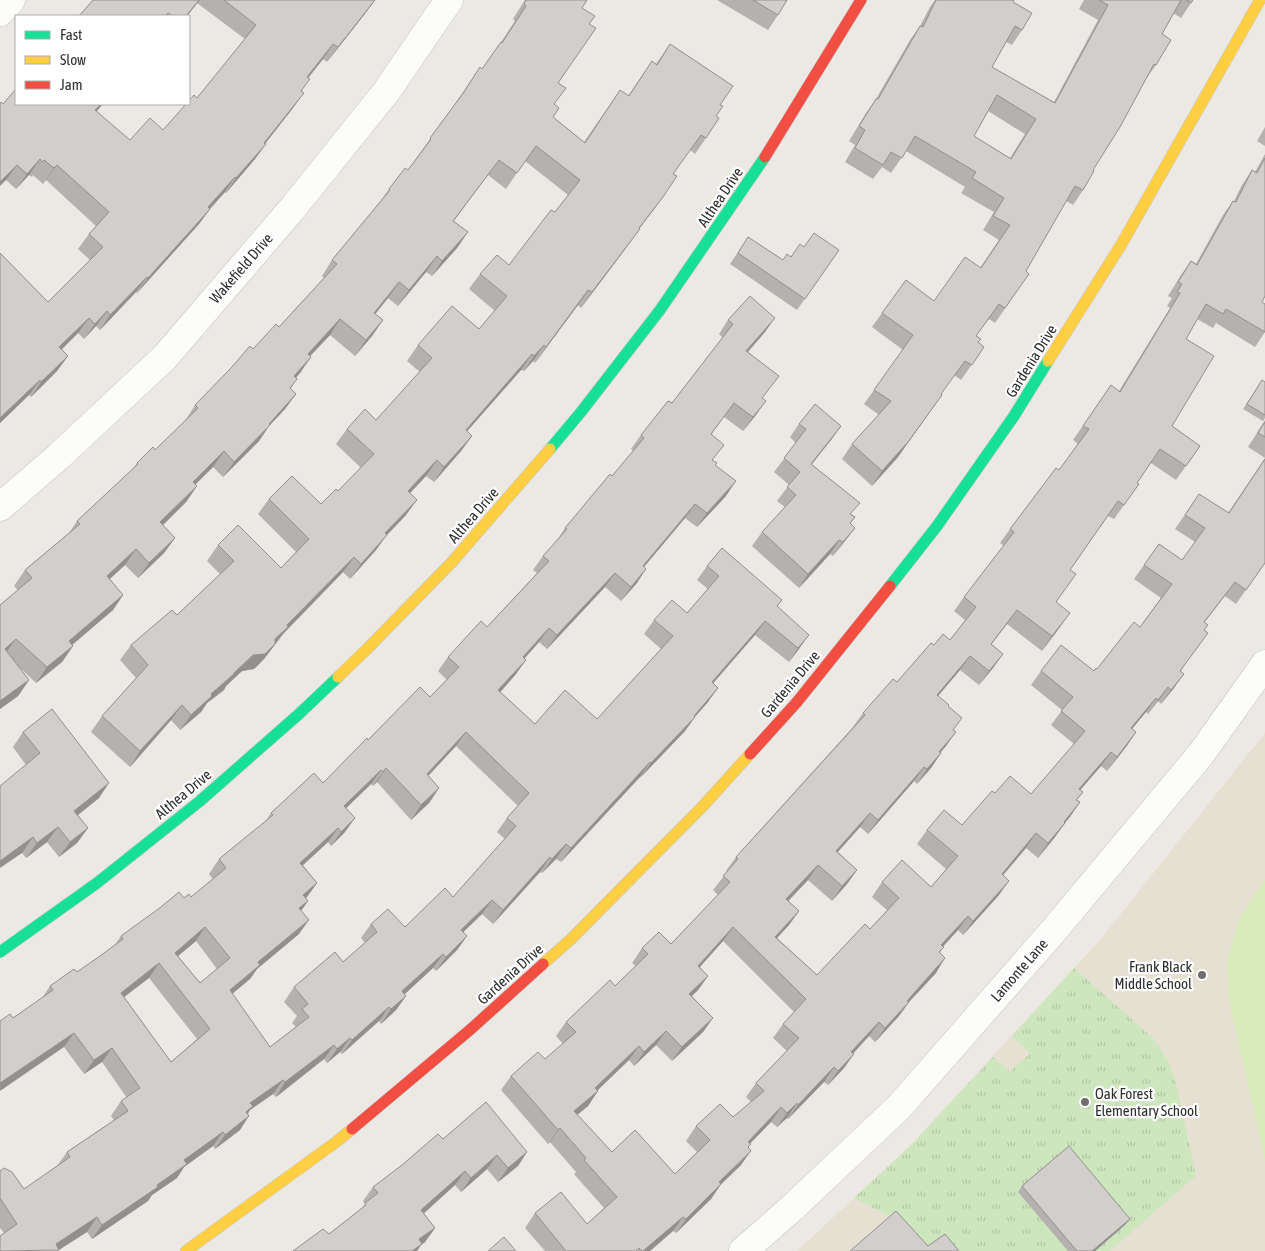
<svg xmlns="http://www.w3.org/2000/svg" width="1265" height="1251" viewBox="0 0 1265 1251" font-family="'Asap Condensed',sans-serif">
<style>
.education{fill:#e6e0d3}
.park{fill:url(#park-tufts)}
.pitch{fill:#d9eabb}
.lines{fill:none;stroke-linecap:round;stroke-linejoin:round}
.street-casing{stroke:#c5c4c5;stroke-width:29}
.fast-casing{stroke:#c5c4c5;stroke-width:12}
.slow-casing{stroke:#c5c4c5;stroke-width:12}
.jam-casing{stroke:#c5c4c5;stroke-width:12}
.street{stroke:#fcfcfb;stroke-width:28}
.fast{stroke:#16e098;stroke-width:11}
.slow{stroke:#ffcf43;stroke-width:11}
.jam{stroke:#f24e42;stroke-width:11}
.wall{fill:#b4b1af;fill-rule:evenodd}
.shaded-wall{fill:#92908e}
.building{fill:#d1cecb;stroke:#92908e;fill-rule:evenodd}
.poi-dot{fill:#706f6e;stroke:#fff;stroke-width:2}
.labels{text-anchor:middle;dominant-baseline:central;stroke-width:4.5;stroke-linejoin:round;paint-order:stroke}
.street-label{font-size:15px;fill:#2e2e2e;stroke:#fff}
.poi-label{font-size:15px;fill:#2e2e2e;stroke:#fff;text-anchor:end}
</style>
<defs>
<pattern id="park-tufts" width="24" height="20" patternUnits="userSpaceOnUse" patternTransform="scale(1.25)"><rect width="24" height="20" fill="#cee6be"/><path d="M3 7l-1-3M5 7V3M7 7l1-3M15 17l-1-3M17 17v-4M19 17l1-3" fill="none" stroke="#b1c6a4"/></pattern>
</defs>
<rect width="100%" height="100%" fill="#ece8e4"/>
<!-- education -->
<polygon class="education" points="1265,733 1265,1251 797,1251 909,1147 1100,940"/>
<!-- park -->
<polygon class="park" points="1074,968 1153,1038 1168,1060 1176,1083 1196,1176 1110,1251 925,1251 895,1219 854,1198 909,1147 993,1057 1010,1072 1030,1053 1012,1036"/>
<!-- pitch -->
<polygon class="pitch" points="1265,880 1265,1161 1229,1001 1227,960 1239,919 1262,883"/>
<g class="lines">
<!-- street casing -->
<g class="street-casing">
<g id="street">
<polyline points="0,12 11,0"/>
<polyline points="0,507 58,457 165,357 292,209 386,92 449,0"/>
<polyline points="743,1251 792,1208 899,1107 1055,929 1201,754 1265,664"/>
</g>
</g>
<!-- fast casing -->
<g class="fast-casing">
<g id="fast">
<polyline points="550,449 581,412 660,310 765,157"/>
<polyline points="890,586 937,526 1014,416 1048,361"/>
<polyline points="0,952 97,883 200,801 299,714 338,677"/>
</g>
</g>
<!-- slow casing -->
<g class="slow-casing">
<g id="slow">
<polyline points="1048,361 1121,245 1260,0"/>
<polyline points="338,677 368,648 452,562 550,449"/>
<polyline points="543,964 570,940 703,806 750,754"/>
<polyline points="186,1251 336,1142 352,1129"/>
</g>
</g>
<!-- jam casing -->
<g class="jam-casing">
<g id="jam">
<polyline points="765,157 861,0"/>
<polyline points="750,754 797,702 890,586"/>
<polyline points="352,1129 471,1029 543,964"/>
</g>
</g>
<!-- street -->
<use href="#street" class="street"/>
<!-- fast -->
<use href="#fast" class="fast"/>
<!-- slow -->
<use href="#slow" class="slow"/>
<!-- jam -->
<use href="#jam" class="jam"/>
</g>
<!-- wall -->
<g class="wall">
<polygon points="93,0 375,0 364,15 327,62 323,59 308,78 293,108 265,144 266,144 255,159 226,193 225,192 210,209 199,224 137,293 136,292 100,330 96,326 84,339 78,333 62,349 68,356 57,371 31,397 29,395 0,423 0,253 48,302 90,260 78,249 89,234 96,226 46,180 43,184 33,175 32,177 29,175 16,189 6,180 3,104 103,104 96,112 130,140 163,130 197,98 245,39 197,3 187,16 79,16"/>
<polygon points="525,0 587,0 582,8 589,24 558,83 553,117 584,142 620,90 628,96 652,61 656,64 670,44 720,105 716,116 706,138 695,154 690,150 673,174 663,197 639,229 629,244 581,308 578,305 535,363 533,361 524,371 521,370 467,431 472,436 461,451 434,482 426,476 410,493 406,515 386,536 376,550 350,579 343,572 283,634 264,659 254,669 242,671 226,686 224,690 207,703 201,712 180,730 171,720 130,767 91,732 102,716 136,678 120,660 131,645 177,615 220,574 207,561 218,545 281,568 296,552 258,514 269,499 321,504 338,491 361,468 336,444 347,429 376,420 420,372 407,361 418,345 479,329 495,311 469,289 480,274 509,265 555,212 568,195 525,161 506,189 488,175 454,221 468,232 457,248 432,276 426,272 398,306 388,298 375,314 383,320 372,336 355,356 330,335 310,356 311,357 296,378 291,389 296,394 285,409 269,426 259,441 223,477 213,467 195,484 197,486 186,502 163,525 175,538 164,553 138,578 125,565 110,579 123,595 113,610 72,645 73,646 62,662 36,683 19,667 29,680 18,696 0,709 0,605 18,590 14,586 25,570 69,533 77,521 133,469 137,463 155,450 185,421 195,405 227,373 231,368 279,327 324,278 322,276 332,260 379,203 389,189 408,170 457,101 480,67 482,69 501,42 515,21 513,19"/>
<polygon points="717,0 787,0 778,15 768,30"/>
<path d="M 935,0 L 1014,0 L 1013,2 L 1022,30 L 1012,45 L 1006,42 L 992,67 L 1054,102 L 1098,20 L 1079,9 L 1084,0 L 1193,0 L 1181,18 L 1173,13 L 1162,34 L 1156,65 L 1145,80 L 1093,170 L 1083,190 L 1073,205 L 1066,201 L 1026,271 L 1029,274 L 995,323 L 989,319 L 976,336 L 978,342 L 984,347 L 961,380 L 954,375 L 898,457 L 872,486 L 842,459 L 852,444 L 879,415 L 864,404 L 903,350 L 872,327 L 882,313 L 934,301 L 980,268 L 999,240 L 983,230 L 994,212 L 961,193 L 965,187 L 906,151 L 891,173 L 882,167 L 873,179 L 845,162 L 855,145 L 849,141 L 866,113 L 876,99 L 910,40 L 920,26 L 930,7 ZM 988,111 L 1025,134 L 1010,158 L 974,136 Z"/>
<polygon points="1265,127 1265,146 1257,141"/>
<path d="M 1265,154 L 1265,296 L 1262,302 L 1265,332 L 1255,347 L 1216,323 L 1213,328 L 1197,319 L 1186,339 L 1172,426 L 1200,446 L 1176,480 L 1151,463 L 1137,483 L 1139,484 L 1114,519 L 1108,516 L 1070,570 L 1056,602 L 1060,627 L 1042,651 L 1007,624 L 991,644 L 1003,654 L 993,668 L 979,685 L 960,670 L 938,696 L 948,706 L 953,730 L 946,746 L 940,753 L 941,753 L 931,768 L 917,784 L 914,781 L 868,834 L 860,827 L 838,852 L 857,870 L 847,884 L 832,901 L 808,880 L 788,901 L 799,911 L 789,925 L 777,938 L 817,975 L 870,929 L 887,910 L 872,897 L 882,882 L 931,887 L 946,869 L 917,844 L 927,830 L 962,825 L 995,793 L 1031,794 L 1074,744 L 1051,725 L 1062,710 L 1031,685 L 1041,671 L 1094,671 L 1097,669 L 1140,627 L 1161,598 L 1134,579 L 1159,544 L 1182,560 L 1195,542 L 1175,529 L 1199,494 L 1228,513 L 1265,458 L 1265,563 L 1236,604 L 1225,596 L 1205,622 L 1205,630 L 1181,671 L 1174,688 L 1161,704 L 1158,701 L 1148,714 L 1146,712 L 1132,729 L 1136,732 L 1126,747 L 1107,771 L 1101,766 L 1080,790 L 1083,792 L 1077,800 L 1080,802 L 1055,837 L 1038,858 L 1026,848 L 1003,875 L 999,895 L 963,935 L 958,930 L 943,947 L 940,953 L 936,973 L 909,1002 L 899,1016 L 875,1042 L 869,1036 L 853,1054 L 844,1068 L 828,1085 L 824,1082 L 788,1119 L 787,1118 L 777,1127 L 771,1122 L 750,1143 L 741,1165 L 721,1184 L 711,1199 L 676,1233 L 673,1231 L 650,1251 L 545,1251 L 525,1228 L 535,1213 L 587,1224 L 604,1208 L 574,1174 L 576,1172 L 550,1142 L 548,1144 L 501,1090 L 511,1076 L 545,1059 L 563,1044 L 556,1036 L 566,1022 L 615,986 L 636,966 L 632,963 L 642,948 L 671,944 L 718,895 L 713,890 L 727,872 L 726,871 L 736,857 L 853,727 L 863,713 L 897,682 L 934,645 L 950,640 L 965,620 L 954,611 L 964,597 L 1004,546 L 1000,543 L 1010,529 L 1059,470 L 1078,444 L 1073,440 L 1111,385 L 1119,391 L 1170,308 L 1167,306 L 1172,298 L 1168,296 L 1181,275 L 1191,261 L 1196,264 L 1223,215 L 1233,201 L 1234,201 L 1242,185 L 1252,170 L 1255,172 ZM 723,941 L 794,1012 L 783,1024 L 773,1038 L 787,1051 L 756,1083 L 746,1097 L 751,1102 L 733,1117 L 696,1126 L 686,1141 L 697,1152 L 675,1174 L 612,1152 L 577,1115 L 588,1106 L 597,1091 L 629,1060 L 634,1066 L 656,1045 L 672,1061 L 703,1032 L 713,1018 L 692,996 L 698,990 L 708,976 L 700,967 Z"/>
<polygon points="748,237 783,260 791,256 804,247 839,250 797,310 730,264"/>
<path d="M 728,320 L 765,332 L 748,352 L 779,376 L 762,398 L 756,415 L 743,431 L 724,417 L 711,435 L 713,460 L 716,465 L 726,496 L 697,527 L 685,518 L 644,567 L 637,583 L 621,601 L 605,587 L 547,649 L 539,642 L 525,658 L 516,674 L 500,692 L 535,724 L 597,719 L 661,649 L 644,634 L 654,620 L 687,613 L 708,589 L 697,580 L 707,566 L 777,606 L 799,649 L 789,662 L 755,635 L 713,683 L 708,702 L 695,717 L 685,731 L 641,777 L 640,777 L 561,862 L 556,859 L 542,873 L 540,872 L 493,924 L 482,914 L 463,932 L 467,936 L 457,950 L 436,971 L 433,968 L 404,994 L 406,996 L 396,1010 L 381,1024 L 379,1021 L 342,1054 L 340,1052 L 327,1063 L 324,1059 L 276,1097 L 273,1094 L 250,1110 L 240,1130 L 215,1149 L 213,1146 L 184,1167 L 177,1178 L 152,1195 L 148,1201 L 92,1239 L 87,1232 L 59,1250 L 4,1233 L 0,1228 L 0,1171 L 24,1189 L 57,1166 L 67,1152 L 114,1120 L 111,1116 L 121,1101 L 127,1098 L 102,1062 L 84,1074 L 64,1047 L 13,1018 L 42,998 L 50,986 L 77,972 L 100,956 L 114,946 L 121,936 L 184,898 L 191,897 L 213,879 L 209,874 L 219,859 L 265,822 L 271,813 L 323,783 L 368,740 L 430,697 L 447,680 L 438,671 L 448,657 L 487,627 L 537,573 L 533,570 L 543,556 L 556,542 L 565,528 L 612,476 L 633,451 L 631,449 L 641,435 L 672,403 L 723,338 L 719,334 ZM 456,746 L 518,806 L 507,818 L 497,832 L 505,839 L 453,897 L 405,927 L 371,924 L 361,938 L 365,943 L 343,962 L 294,987 L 284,1002 L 297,1016 L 292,1023 L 296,1027 L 270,1047 L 232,994 L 250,979 L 257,969 L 299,934 L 301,911 L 308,901 L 306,898 L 317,883 L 303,865 L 328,842 L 331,846 L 345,832 L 346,808 L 371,784 L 373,786 L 377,782 L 411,820 L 429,803 L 439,788 L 428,776 ZM 196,941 L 217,969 L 200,983 L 178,956 ZM 149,978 L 197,1039 L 171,1062 L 124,997 Z"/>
<polygon points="1265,382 1265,418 1263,421 1243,409 1258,386"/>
<polygon points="1265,420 1265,458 1248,447"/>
<polygon points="799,424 841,426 831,440 811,464 852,515 855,517 850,524 855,528 845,541 833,556 830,554 799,588 752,546 762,532 785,507 777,501 789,485 774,472 796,443 790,437"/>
<polygon points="23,732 99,798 78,815 88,828 77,843 59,857 47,842 26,858 22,853 26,765 13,747"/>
<polygon points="443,1139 527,1152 518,1166 498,1182 487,1169 461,1192 455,1185 424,1213 435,1228 425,1242 421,1245 417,1251 293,1251 329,1234 362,1208 365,1204 363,1201 373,1187"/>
<polygon points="1022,1186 1126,1224 1095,1251 1068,1251 1018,1192"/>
</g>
<!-- shaded-wall -->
<g class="shaded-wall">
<polygon points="199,0 200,0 187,16 186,16"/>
<polygon points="375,0 364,15 327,62 338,47"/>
<polygon points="333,44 323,59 297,92 307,77"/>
<polygon points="304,93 293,108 256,155 266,144 255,159 226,193 236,178"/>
<polygon points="101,104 103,104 84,125 95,110"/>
<polygon points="40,159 29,175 16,189 27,174"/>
<polygon points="17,165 6,180 0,186 0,182"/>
<polygon points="57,165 46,180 43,184 54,168"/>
<polygon points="235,177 225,192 198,222 208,207"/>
<polygon points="663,197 652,212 628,243 639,228"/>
<polygon points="210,209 199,224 137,293 148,278"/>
<polygon points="640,229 629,244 581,308 592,292"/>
<polygon points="468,232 457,248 432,276 442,261"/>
<polygon points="437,256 426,272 398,306 409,290"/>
<polygon points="147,277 136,292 100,330 110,315"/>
<polygon points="399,282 388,298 364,328 374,313"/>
<polygon points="588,290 578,305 535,363 546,347"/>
<polygon points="107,311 96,326 84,339 95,324"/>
<polygon points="89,318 78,333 49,362 59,347"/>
<polygon points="775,318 765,332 736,365 746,351"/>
<polygon points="340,319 330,335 297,370 308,354"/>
<polygon points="383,320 372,336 355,356 366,340"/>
<polygon points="544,345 533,361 524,371 534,356"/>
<polygon points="532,354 521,370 455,445 466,430"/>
<polygon points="68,356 57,371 31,397 41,382"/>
<polygon points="311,357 300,373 284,392 294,376"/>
<polygon points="40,380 29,395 0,423 0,418"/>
<polygon points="296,394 285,409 269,426 259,441 223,477 234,462"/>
<polygon points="942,395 898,457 872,486 882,471"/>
<polygon points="766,401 756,415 743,431 753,417"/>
<polygon points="841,426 831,440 801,478 811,464"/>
<polygon points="472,436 461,451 434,482 444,467"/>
<polygon points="224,451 213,467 182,498 193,482"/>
<polygon points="437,460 426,476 397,507 408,491"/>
<polygon points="736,481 726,496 697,527 707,513"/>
<polygon points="197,486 186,502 150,538 160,522"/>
<polygon points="417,500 406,515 386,536 376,550 350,579 361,564 385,533"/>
<polygon points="695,504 685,518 633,580 643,566"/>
<polygon points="855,528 845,541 833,556 843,542"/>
<polygon points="175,538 164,553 138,578 149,563"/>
<polygon points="839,540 830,554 799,588 808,574"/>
<polygon points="136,549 125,565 96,591 107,576"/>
<polygon points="354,557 343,572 283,634 264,659 254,669 242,671 226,686 224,690 207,703 201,712 180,730 191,715 211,694 287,625"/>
<polygon points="646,569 637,583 621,601 631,587"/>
<polygon points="615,573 605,587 547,649 557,635"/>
<polygon points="123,595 113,610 58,657 69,641"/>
<polygon points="1017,610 1007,624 981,658 991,644"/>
<polygon points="1070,613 1060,627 1042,651 1052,636"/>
<polygon points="765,621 755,635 702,696 712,682"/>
<polygon points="549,628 539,642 513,671 523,657"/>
<polygon points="809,635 799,649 789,662 798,648"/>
<polygon points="16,639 5,654 5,649"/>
<polygon points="73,646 62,662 36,683 47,667"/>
<polygon points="1003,654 993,668 979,685 989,671"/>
<polygon points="970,656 960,670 927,709 937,695"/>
<polygon points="526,660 516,674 489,705 498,690"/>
<polygon points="1184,674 1174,688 1161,704 1171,690"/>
<polygon points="29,680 18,696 0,709 0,701"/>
<polygon points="1168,687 1158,701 1148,714 1158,700"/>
<polygon points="718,688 708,702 693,719 695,717 685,731 641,777 651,763"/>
<polygon points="1156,698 1146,712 1121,742 1131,728"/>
<polygon points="182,705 171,720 130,767 140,751"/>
<polygon points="466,732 456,746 417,788 427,774"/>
<polygon points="956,732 946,746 929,766 939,752"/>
<polygon points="1136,732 1126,747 1107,771 1117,757"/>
<polygon points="1111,752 1101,766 1069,803 1079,789"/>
<polygon points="941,753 931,768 917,784 927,769"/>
<polygon points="650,762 640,777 561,862 571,848"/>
<polygon points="924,767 914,781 868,834 878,820"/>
<polygon points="386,768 377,782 373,786 383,772"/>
<polygon points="381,770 371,784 334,820 344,806"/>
<polygon points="109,783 99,798 63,827 74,811"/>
<polygon points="439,788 429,803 411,820 421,805"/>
<polygon points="1080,802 1070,817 1054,836 1064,822"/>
<polygon points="870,813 860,827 826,865 836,851"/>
<polygon points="355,818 345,832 331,846 341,832"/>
<polygon points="1065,823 1055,837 1038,858 1048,843"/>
<polygon points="58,827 47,842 26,858 37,843"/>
<polygon points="88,828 77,843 59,857 70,842"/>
<polygon points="338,828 328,842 290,877 300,863"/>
<polygon points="1036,833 1026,848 992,888 1002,874"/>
<polygon points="33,837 22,853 0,868 0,861"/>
<polygon points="566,844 556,859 542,873 552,859"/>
<polygon points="550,857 540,872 493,924 503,910"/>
<polygon points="818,865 808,880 776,914 786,899"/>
<polygon points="857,870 847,884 832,901 842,886"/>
<polygon points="1009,881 999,895 963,935 973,921"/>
<polygon points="317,883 307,897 293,909 303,895"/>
<polygon points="492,900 482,914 451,944 461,930"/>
<polygon points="308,901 298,915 299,908"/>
<polygon points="799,911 789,925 765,951 775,937"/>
<polygon points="968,916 958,930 931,959 941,945"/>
<polygon points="309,920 299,934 257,969 250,979 220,1004 230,990 258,962"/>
<polygon points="205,927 196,941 165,967 175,953"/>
<polygon points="733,927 723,941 688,980 698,966"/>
<polygon points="467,936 457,950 436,971 446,957"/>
<polygon points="443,954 433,968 392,1006 402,991"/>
<polygon points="945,958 936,973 909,1002 899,1016 875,1042 885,1028 907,1001"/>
<polygon points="159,963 149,978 111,1007 121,993"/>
<polygon points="708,976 698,990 679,1008 689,994"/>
<polygon points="406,996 396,1010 381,1024 391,1009"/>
<polygon points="389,1007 379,1021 342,1054 352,1040"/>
<polygon points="713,1018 703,1032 672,1061 682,1047"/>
<polygon points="879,1022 869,1036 841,1066 851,1052"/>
<polygon points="666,1031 656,1045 634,1066 644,1052"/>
<polygon points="74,1033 64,1047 0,1091 0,1083"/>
<polygon points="350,1038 340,1052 327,1063 337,1049"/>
<polygon points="334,1045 324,1059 276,1097 285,1082"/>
<polygon points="639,1046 629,1060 585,1102 595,1088"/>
<polygon points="112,1048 102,1062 84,1074 94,1060"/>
<polygon points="854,1054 844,1068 828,1085 838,1071"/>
<polygon points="834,1067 824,1082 788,1119 798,1105"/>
<polygon points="283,1080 273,1094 250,1110 243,1121 236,1126 250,1103"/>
<polygon points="598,1091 588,1106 564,1126 574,1111"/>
<polygon points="797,1103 787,1118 777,1127 787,1113"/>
<polygon points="781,1107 771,1122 738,1156 748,1142"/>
<polygon points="249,1116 240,1130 215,1149 225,1135"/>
<polygon points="560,1128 550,1142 548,1144 558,1130"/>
<polygon points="223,1132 213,1146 184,1167 177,1178 152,1195 148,1201 92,1239 102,1225 157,1185 184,1160"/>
<polygon points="751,1151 741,1165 709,1196 719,1182"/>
<polygon points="527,1152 518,1166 498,1182 508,1168"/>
<polygon points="497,1155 487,1169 461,1192 471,1178"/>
<polygon points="465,1171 455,1185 412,1224 421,1210"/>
<polygon points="721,1184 711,1199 676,1233 686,1219"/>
<polygon points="97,1217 87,1232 57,1251 56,1244"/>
<polygon points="683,1217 673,1231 650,1251 643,1251"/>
<polygon points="1130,1219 1126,1224 1095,1251 1092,1251"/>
<polygon points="435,1228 425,1242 421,1245 417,1251 411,1251 419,1239"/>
</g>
<!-- building -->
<g class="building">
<polygon points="93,0 199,0 186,16 173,16 168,13 165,16 79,16"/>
<polygon points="224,0 375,0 338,47 333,44 307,77 310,79 301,91 304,93 264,143 266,144 236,178 235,177 208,207 210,209 148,278 147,277 110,315 107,311 95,324 89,318 59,347 68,356 41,382 40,380 0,418 0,253 48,302 103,247 89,234 109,212 57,165 54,168 44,160 42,162 40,159 27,174 17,165 0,182 0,103 1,102 3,104 16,89 16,104 101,104 95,110 130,140 150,118 163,130 186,104 189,104 189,101 194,95 197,98 256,25"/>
<polygon points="526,0 587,0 582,8 595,16 589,24 596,28 558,83 566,88 554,104 559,108 553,117 585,143 620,90 629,96 652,61 657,65 670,44 733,86 720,105 723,106 716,116 719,118 706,138 701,135 673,174 677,176 663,197 639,228 640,229 592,292 588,290 546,347 544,345 534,356 532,354 466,430 472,436 444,467 437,460 408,491 417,500 385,533 387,535 361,564 354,557 287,625 288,627 275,639 275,644 265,654 253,655 234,673 234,674 211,694 212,696 191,715 182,705 140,751 102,716 148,665 131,645 172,610 177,615 234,561 218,545 238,525 281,568 309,539 269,499 292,476 321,504 336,489 338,491 374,454 347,429 365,409 376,420 432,358 418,345 452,306 479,329 507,296 480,274 497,255 509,265 551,210 555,212 580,180 536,146 517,173 499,160 453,221 468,232 442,261 437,256 409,290 399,282 374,313 383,320 366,340 340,319 308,354 311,357 294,376 297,379 290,388 296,394 269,424 270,425 234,462 224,451 193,482 197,486 160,522 175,538 149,563 136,549 107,576 123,595 69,641 73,646 47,667 16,639 5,649 29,680 0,701 0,605 32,578 25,570 80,524 77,521 138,464 137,463 153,447 155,450 196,410 198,408 195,405 231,368 250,346 253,349 276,324 279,327 337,264 332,260 390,190 389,189 405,168 408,170 431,139 430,138 464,92 480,67 482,69 501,42 502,43 526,6 524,4"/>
<polygon points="753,0 787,0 778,15"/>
<path d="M 936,0 L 1014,0 L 1013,2 L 1032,13 L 1022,30 L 1015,26 L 992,67 L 1055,103 L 1108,5 L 1099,0 L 1181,0 L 1162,34 L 1171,40 L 1156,65 L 1154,64 L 1120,127 L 1093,170 L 1094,171 L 1083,190 L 1075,186 L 1026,271 L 1029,274 L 1005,308 L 999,304 L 976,336 L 981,339 L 978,342 L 984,347 L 972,365 L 965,361 L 941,394 L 942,395 L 908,442 L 882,471 L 852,444 L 891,401 L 874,390 L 913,335 L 882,313 L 906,280 L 934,301 L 965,257 L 981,268 L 1010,225 L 993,216 L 1004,198 L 972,178 L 976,172 L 915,136 L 902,158 L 891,152 L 883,165 L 855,148 L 865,130 L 859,126 L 876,99 L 878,99 L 920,26 L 923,27 ZM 997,95 L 1036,119 L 1011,159 L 974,136 Z"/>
<polygon points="1186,0 1193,0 1191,3"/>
<path d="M 1265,158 L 1265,296 L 1262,302 L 1265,304 L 1265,332 L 1226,309 L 1223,314 L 1206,304 L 1186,339 L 1214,356 L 1172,426 L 1200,446 L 1186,466 L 1160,449 L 1137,483 L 1139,484 L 1124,505 L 1118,501 L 1070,570 L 1076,574 L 1056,602 L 1070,613 L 1052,636 L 1017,610 L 991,644 L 1003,654 L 989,671 L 970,656 L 937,695 L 949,705 L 948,706 L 962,718 L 953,730 L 956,732 L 939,752 L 941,753 L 927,769 L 924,767 L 878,820 L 870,813 L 836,851 L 857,870 L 842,886 L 818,865 L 786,899 L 799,911 L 775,937 L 817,975 L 865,924 L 870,929 L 899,898 L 882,882 L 902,860 L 931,887 L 958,856 L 927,830 L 944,810 L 962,825 L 992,791 L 995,793 L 1010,776 L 1031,794 L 1085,731 L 1061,711 L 1073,697 L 1041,671 L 1061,645 L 1094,671 L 1096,668 L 1097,669 L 1134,622 L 1140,627 L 1172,584 L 1144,565 L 1159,544 L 1182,560 L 1205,528 L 1185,515 L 1199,494 L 1229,513 L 1265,459 L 1265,563 L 1246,590 L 1235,582 L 1204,622 L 1208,625 L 1204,630 L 1208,633 L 1180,671 L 1184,674 L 1171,690 L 1168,687 L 1158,700 L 1156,698 L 1131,728 L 1136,732 L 1117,757 L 1111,752 L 1079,789 L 1083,792 L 1076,800 L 1080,802 L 1064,822 L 1065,823 L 1048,843 L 1036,833 L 1002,874 L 1009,881 L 973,921 L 968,916 L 941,945 L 944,947 L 939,952 L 945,958 L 907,1001 L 909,1002 L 885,1028 L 879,1022 L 851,1052 L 854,1054 L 838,1071 L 834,1067 L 798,1105 L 797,1103 L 787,1113 L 781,1107 L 748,1142 L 751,1144 L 748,1147 L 751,1151 L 719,1182 L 721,1184 L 686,1219 L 683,1217 L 643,1251 L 642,1251 L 639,1248 L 636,1251 L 566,1251 L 535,1213 L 561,1192 L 587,1224 L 617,1197 L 584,1160 L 586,1158 L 560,1128 L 558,1130 L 511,1076 L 538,1052 L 545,1059 L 576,1032 L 566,1022 L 610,980 L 615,986 L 648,954 L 642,948 L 659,932 L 671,944 L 730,882 L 723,876 L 738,859 L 736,857 L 865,715 L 863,713 L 893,679 L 897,682 L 931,643 L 934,645 L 943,634 L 950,640 L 976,607 L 964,597 L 1014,532 L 1010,529 L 1056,468 L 1059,470 L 1089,429 L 1083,426 L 1111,385 L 1120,392 L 1180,293 L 1177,292 L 1182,284 L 1178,282 L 1191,261 L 1197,265 L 1233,201 L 1236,202 L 1252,170 L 1257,173 ZM 733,927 L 806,999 L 783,1024 L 799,1038 L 756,1083 L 764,1091 L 733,1117 L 720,1104 L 696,1126 L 710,1140 L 675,1174 L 635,1130 L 612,1152 L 574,1111 L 598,1091 L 595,1088 L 639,1046 L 644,1052 L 666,1031 L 682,1047 L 713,1018 L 689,994 L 708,976 L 698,966 Z"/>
<polygon points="814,233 839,250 805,299 738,253 748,237 783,260 787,254 791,257 800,244 804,247"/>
<path d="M 750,296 L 775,318 L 746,351 L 779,376 L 762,398 L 766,401 L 753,417 L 734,403 L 711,434 L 724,445 L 712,460 L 717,463 L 715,465 L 736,481 L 707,513 L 695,504 L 643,566 L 646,569 L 631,587 L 615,573 L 557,635 L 549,628 L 523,657 L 526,660 L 498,690 L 535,724 L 565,690 L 597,719 L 673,636 L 654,620 L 672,600 L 687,613 L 719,576 L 707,566 L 722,548 L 782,600 L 777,606 L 809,635 L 798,648 L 765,621 L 712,682 L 718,688 L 694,716 L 695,717 L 651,763 L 650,762 L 571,848 L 566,844 L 552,859 L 550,857 L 503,910 L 492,900 L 461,930 L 467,936 L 446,957 L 443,954 L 402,991 L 406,996 L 391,1009 L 389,1007 L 352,1040 L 350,1038 L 337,1049 L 334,1045 L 285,1082 L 283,1080 L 250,1103 L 253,1106 L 246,1112 L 249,1116 L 225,1135 L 223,1132 L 184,1160 L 187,1164 L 157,1185 L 158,1187 L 102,1225 L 97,1217 L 56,1244 L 59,1250 L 0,1251 L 0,1236 L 17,1224 L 0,1198 L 0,1171 L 4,1168 L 12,1172 L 24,1189 L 70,1157 L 67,1152 L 128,1111 L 121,1101 L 140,1088 L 112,1048 L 94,1060 L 74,1033 L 0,1083 L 0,1021 L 10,1014 L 13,1018 L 53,990 L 50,986 L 74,969 L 77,972 L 100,956 L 123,939 L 121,936 L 161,907 L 179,892 L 184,898 L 189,894 L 191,897 L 226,868 L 219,859 L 273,815 L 271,813 L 314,773 L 323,783 L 367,738 L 368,740 L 420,687 L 430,697 L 459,667 L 448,657 L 481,621 L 487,627 L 549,561 L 543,556 L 567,529 L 565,528 L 610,474 L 612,476 L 644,438 L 641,435 L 668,401 L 672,403 L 733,324 L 728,320 ZM 466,732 L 529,793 L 507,818 L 516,826 L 453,897 L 445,888 L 405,927 L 388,909 L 371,924 L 377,932 L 343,962 L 335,952 L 294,987 L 308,1004 L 302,1009 L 309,1017 L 270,1047 L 230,990 L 260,965 L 258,962 L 309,920 L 299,908 L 308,901 L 303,895 L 317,883 L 300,863 L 338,828 L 341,832 L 355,818 L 344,806 L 381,770 L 383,772 L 386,768 L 421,805 L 439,788 L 427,774 ZM 205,927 L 230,958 L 200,983 L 175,953 ZM 159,963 L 210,1029 L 171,1062 L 121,993 Z"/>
<polygon points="1262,380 1265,382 1265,415 1247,404"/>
<polygon points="815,404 841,426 811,464 860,503 850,514 855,517 850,523 855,528 843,542 839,540 808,574 762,532 796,495 787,487 800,472 784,458 806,429 799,424"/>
<polygon points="1265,422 1265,437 1258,433"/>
<polygon points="52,709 109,783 74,811 88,828 70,842 58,827 37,843 33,837 0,861 0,786 40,753 23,732"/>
<polygon points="486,1102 527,1152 508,1168 497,1155 471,1178 465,1171 421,1210 435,1228 419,1239 422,1244 412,1251 293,1251 323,1229 329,1234 366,1205 365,1203 378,1193 373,1187 402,1165 438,1134 443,1139"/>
<polygon points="1069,1146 1130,1219 1092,1251 1077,1251 1022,1186"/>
<polygon points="896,1211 928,1246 945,1234 959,1251 850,1251"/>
<polygon points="504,1237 516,1251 488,1251"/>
</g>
<!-- markers -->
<g class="poi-dot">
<circle cx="1202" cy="975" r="5"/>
<circle cx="1085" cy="1102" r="5"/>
</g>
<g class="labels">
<!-- street labels -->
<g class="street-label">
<text transform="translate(720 197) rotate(-56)">Althea Drive</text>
<text transform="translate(241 268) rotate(-49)">Wakefield Drive</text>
<text transform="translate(1031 361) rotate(-58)">Gardenia Drive</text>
<text transform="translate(473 515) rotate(-49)">Althea Drive</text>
<text transform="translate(790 684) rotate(-50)">Gardenia Drive</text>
<text transform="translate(183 794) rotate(-40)">Althea Drive</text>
<text transform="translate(1019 970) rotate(-49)">Lamonte Lane</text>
<text transform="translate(510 974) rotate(-42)">Gardenia Drive</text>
</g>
<!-- poi labels -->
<g class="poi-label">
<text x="1192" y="966">Frank Black<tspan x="1192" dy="17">Middle School</tspan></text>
<text x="1095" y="1093" text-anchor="start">Oak Forest<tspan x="1095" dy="17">Elementary School</tspan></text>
</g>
</g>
<!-- legend -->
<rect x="15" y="15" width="175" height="90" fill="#ffffff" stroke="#ababab"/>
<rect x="25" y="31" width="25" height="8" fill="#16e098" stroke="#ababab"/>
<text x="60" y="40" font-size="15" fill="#2e2e2e">Fast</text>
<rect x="25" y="56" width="25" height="8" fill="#ffcf43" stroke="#ababab"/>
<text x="60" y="65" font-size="15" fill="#2e2e2e">Slow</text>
<rect x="25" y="81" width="25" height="8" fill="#f24e42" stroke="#ababab"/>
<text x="60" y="90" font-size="15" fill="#2e2e2e">Jam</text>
</svg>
